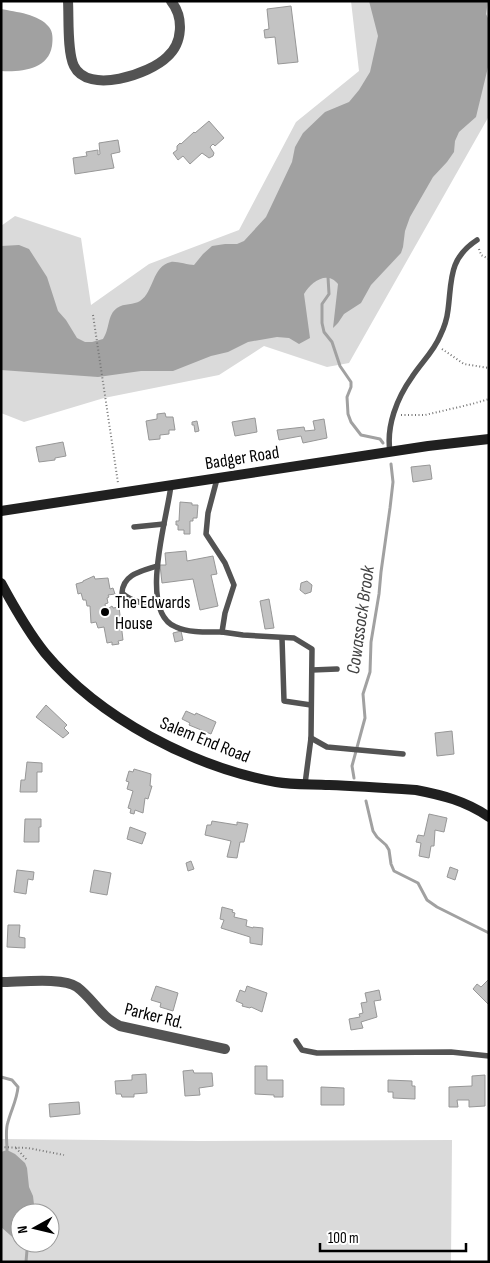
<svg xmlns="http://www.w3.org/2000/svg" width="490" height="1263" viewBox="0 0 490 1263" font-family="'Sofia Sans Condensed',sans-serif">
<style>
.green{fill:#dadada;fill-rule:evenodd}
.water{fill:#a1a1a1}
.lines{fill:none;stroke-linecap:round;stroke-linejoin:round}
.stream{stroke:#a1a1a1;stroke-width:3}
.building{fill:#c3c3c3;stroke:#979797}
.path{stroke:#757575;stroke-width:2;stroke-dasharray:1 2.5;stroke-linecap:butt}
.lane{stroke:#535353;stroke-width:5.5}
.street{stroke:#535353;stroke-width:10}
.secondary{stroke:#202020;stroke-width:10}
.poi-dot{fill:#000;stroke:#fff;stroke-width:2}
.labels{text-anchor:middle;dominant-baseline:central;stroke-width:4;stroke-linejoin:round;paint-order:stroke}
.street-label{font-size:18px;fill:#000;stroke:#fff}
.poi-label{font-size:18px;fill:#000;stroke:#fff;text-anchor:start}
.water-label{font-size:19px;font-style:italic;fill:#424242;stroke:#fff}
</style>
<rect width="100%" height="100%" fill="#fff"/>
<!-- green -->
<g class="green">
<polygon points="351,1 489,1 489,116 349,363 327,367 264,346 219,375 104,398 24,422 1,413 1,226 15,216 81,238 91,305 149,264 239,230 296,122 359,71"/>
<path d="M 1,1139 L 200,1141 L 452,1140 L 451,1262 L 1,1262 ZM 20,1213 L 50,1213 L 50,1243 L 20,1243 Z"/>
</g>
<!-- water -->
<g class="water">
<path d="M 369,1 L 488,1 L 486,14 L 489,20 L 489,63 L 476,117 L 459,132 L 455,141 L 454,152 L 447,162 L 433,177 L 410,217 L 405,231 L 403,247 L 401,253 L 371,285 L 361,303 L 344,314 L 338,323 L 333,328 L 338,284 C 327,270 311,282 304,294 L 310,338 L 299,344 L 289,338 L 277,337 L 248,342 L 228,352 L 211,356 L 173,371 L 141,371 L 98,377 L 1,370 L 1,246 L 19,245 L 29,249 L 47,277 L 58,311 L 66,320 L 77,338 L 85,342 L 92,342 L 103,339 C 110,329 107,315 117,308 C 124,303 134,305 140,301 C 154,292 152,266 171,262 C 176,261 188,265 194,265 L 203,254 L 212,246 L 225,244 L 237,244 L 244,241 L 266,217 L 292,162 L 295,147 L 303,133 L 325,112 L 349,102 L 359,90 L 370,72 L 378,36 Z"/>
<path d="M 1,9 C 16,12 39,14 49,27 C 53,32 53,39 52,46 C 48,70 21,72 1,71 Z"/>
<polygon points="7,1150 15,1154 25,1163 27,1168 29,1187 33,1196 35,1213 20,1213 20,1243 33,1243 27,1250 1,1227 1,1152"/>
</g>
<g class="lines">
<!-- stream -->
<g class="stream">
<polyline points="328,277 329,294 322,304 322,323 324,332 332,342 340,366 351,382 351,387 347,397 348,414 351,422 361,435 380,439 383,443"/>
<polyline points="354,778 352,766 365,718 363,694 370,672 371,642 379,594 381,572 390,508 393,482 391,464"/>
<polyline points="366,801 373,831 377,837 386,845 389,850 391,864 394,871 418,883 427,900 437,907 489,933"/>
<path d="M 1,1077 L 12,1080 L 18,1087 C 17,1100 11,1110 8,1122 C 5,1130 7,1141 7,1150"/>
<polyline points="26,1262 27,1250"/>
</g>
</g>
<!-- building -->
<g class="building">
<polygon points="291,6 298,62 278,64 275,37 265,38 264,30 269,29 267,9"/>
<polygon points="209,121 224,138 215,146 213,144 210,147 214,153 213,156 209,158 202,153 190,164 183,156 178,160 173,153 177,150 177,146 180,143 181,144 194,132 195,133"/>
<polygon points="118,140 120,152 111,154 114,168 75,174 73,158 87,156 86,152 98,150 98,155 100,154 99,143"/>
<polygon points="165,413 166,417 173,417 175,430 169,430 169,434 160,435 160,439 149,440 146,421 157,419 157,414"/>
<polygon points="255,418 257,432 235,436 232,422"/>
<polygon points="324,419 327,438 303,443 301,436 279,440 277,430 304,427 305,431 315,430 313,421"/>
<polygon points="197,421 199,431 195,432 194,425 192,425 192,422"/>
<polygon points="63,442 66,456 55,458 55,460 39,462 36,447"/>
<polygon points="430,465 432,479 413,482 411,467"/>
<polygon points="180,502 192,503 192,505 198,505 197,518 193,518 193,521 190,521 190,534 184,534 184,530 178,530 178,525 176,525 176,521 179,521"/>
<polygon points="186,551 187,561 213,556 217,574 211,575 218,606 200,610 193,579 162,583 160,565 166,565 165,553"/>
<polygon points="94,576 95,579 108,578 110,589 113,588 115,594 108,595 109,597 107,598 108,603 105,604 106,610 112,606 113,608 119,607 123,640 118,641 119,644 112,645 112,642 107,643 104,627 98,628 96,622 91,623 90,606 87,606 86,600 83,600 81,593 78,594 76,584 83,582 83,581"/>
<polygon points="307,581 312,585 311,592 305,594 300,590 301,583"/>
<polygon points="269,599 274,628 265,629 260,601"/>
<polygon points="181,631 183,640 175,642 173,633"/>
<polygon points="46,705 67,725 64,728 69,733 63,738 36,717"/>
<polygon points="186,711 195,715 196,713 216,722 211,734 189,725 190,723 182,719"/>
<polygon points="452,731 454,754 437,756 435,733"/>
<polygon points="27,762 42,763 42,772 37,772 37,792 20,792 21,780 25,780"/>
<polygon points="134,769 151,774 150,786 152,786 148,799 145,798 143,813 135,810 134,814 130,813 131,809 128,808 133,791 127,789 129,782 126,781 129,771 133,772"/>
<polygon points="429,814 447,818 444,832 435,830 434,846 431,846 429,858 419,856 421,843 416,842 418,835 424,836"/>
<polygon points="25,819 41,819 41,827 39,827 39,842 24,842"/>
<polygon points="212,821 237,825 237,822 248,824 244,842 240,842 237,858 227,857 231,841 205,835 207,825 211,825"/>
<polygon points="130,827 146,833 142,844 127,839"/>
<polygon points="191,861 194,869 188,871 186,863"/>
<polygon points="450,867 458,870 455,880 447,877"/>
<polygon points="17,870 34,872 33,880 28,879 26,894 14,892"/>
<polygon points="94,870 111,873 107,895 90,892"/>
<polygon points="222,907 233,910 232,912 235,913 234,917 247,920 246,926 253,928 253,927 263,928 262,945 250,943 250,937 221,928 224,920 220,919"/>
<polygon points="8,925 20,925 19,937 25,938 25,948 7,947"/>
<polygon points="488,980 489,981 489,1005 473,989 477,984 481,987"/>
<polygon points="156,986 178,993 173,1011 160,1007 161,1003 151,1000"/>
<polygon points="247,986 267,993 262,1012 251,1007 250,1008 242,1006 243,1004 236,1001 240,990 245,992"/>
<polygon points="379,990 381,1000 374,1001 377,1017 361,1022 363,1028 351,1030 349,1019 360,1017 359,1014 363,1013 361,1003 367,1002 365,993"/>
<polygon points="255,1066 267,1066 267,1080 283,1080 283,1097 274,1097 274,1095 255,1094"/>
<polygon points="193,1070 194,1073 212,1073 213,1086 199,1088 200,1095 185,1096 183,1071"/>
<polygon points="146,1074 147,1093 134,1094 134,1097 122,1097 121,1094 116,1094 115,1081 132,1080 132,1075"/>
<polygon points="485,1075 485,1106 469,1107 469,1100 457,1100 458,1107 449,1107 449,1087 472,1086 472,1076"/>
<polygon points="388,1080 412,1081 412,1086 415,1086 415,1099 393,1098 393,1092 388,1092"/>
<polygon points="321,1087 344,1088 344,1105 321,1105"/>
<polygon points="79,1102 80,1114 50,1117 49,1104"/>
</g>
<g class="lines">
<!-- path -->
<g class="path">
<polyline points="479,249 481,255 489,259"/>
<polyline points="93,315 118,483"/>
<polyline points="442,349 464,364 489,368"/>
<polyline points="401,415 425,415 472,404 489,399"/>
<polyline points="1,1147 28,1148 64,1155"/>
<polyline points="16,1148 27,1160"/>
</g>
<!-- lane -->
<g class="lane">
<path d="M 390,452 C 386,426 397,398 412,377 C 421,363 434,351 440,336 C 444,328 447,319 448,310 C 452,280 448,259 477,240"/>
<polyline points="217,479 208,513 206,534 225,563 234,585 225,613 222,632 243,635 294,638 312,649 311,738 305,784"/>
<path d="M 171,485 C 168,516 137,612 176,627 C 189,633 207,632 222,632"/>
<polyline points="134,527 164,524"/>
<path d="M 157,566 C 142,571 123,574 122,593 C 134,603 144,604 158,602"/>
<polyline points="282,638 284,701 311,705"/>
<polyline points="312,670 337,669"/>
<polyline points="311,738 327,747 403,754"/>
<polyline points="296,1041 302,1050 317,1053 451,1052 489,1056"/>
</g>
<!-- street -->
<g class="street">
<path d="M 68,1 C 69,18 67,52 74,66 C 88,95 150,74 167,57 C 183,43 184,17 171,1"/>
<path d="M 1,982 C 20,982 64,977 77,987 C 93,999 101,1017 120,1026 L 225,1049"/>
</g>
<!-- secondary -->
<g class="secondary">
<polyline points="1,511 428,446 489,439"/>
<path d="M 1,583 C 14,607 28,632 45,653 C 99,718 193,767 276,782 C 293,785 311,784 329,785 C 358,786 387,788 416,790 C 442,795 466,801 489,817"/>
</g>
</g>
<!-- markers -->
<circle class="poi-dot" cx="105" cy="612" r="5"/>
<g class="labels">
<!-- street labels -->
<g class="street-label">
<text transform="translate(242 458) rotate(-9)">Badger Road</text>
<text transform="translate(205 740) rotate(22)">Salem End Road</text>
<text transform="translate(154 1016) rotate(14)">Parker Rd.</text>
</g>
<!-- poi labels -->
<g class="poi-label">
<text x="115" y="602">The Edwards<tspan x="115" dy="21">House</tspan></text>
</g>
<!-- water labels -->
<g class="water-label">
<text transform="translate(361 620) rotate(-82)">Cowassock Brook</text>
</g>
</g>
<!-- border -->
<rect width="490" height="1263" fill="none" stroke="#000000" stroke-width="5"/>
<!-- north arrow -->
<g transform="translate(35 1228) rotate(262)"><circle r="24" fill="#ffffff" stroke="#999999"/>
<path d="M0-4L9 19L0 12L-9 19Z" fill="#000000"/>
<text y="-8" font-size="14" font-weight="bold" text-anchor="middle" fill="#000000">N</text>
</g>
<!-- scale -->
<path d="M320 1243v8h146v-8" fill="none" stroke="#000000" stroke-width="2.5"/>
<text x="328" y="1243" font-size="15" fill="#000000" stroke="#ffffff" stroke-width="4" paint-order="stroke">100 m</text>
</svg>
